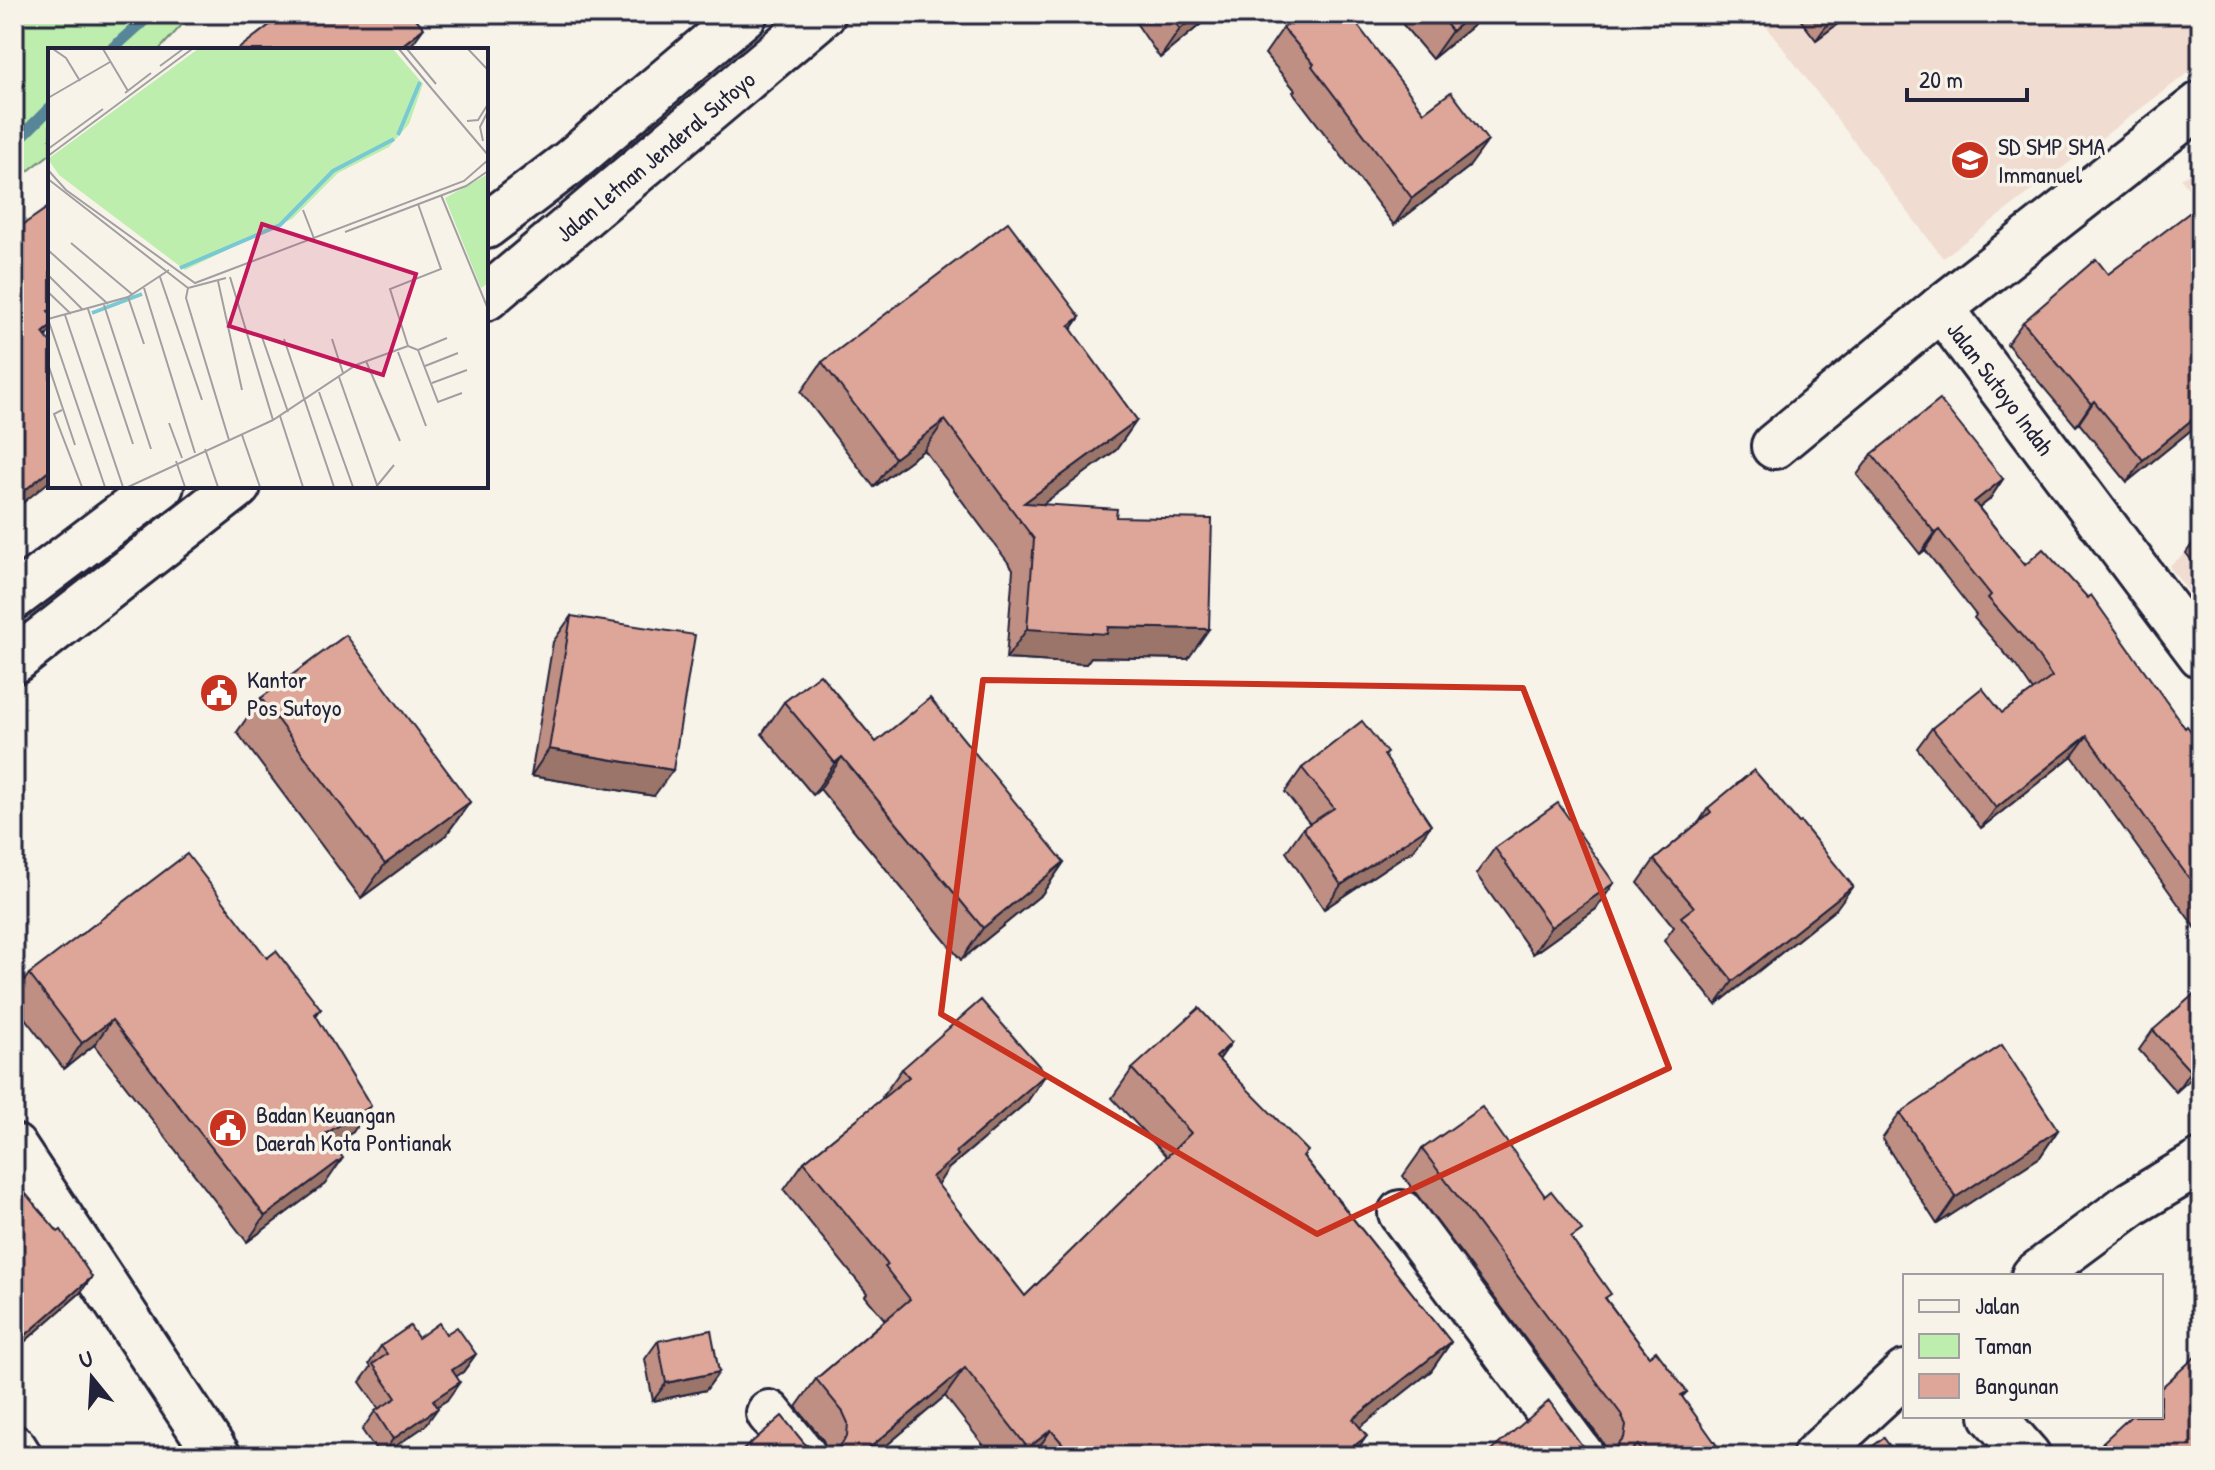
<svg xmlns="http://www.w3.org/2000/svg" width="2215" height="1470" viewBox="0 0 2215 1470" font-family="'Patrick Hand',sans-serif">
<style>
.built{fill:#f0dcd0}
.green{fill:#bdeead;stroke:#708874;stroke-width:2}
.lines{fill:none;stroke-linecap:round;stroke-linejoin:round}
.stream{stroke:#568697;stroke-width:12}
.street-casing{stroke:#22223b;stroke-width:50}
.secondary-casing{stroke:#22223b;stroke-width:50}
.street{stroke:#f7f3e8;stroke-width:44}
.secondary{stroke:#f7f3e8;stroke-width:44}
.wall{fill:#bf8f83;stroke:#22223b;stroke-width:2}
.shaded-wall{fill:#9b746a;stroke:#22223b;stroke-width:2}
.building{fill:#dea698;stroke:#22223b;stroke-width:2}
.marked{fill:none;stroke:#c8321e;stroke-width:6;stroke-linejoin:round}
.labels{text-anchor:middle;dominant-baseline:central;stroke-width:7;stroke-linejoin:round;paint-order:stroke}
.poi-label{font-size:24px;fill:#22223b;stroke:#f7f3e8;text-anchor:start}
.street-label{font-size:24px;fill:#22223b;stroke:#f7f3e8}
.inset-river{fill:none;stroke:#79c9d4;stroke-width:4}
.inset-road{fill:none;stroke:#a29fa3;stroke-width:2}
.view{fill:#c2185b;fill-opacity:0.15;stroke:#c2185b;stroke-width:4}
.inset-edge{fill:none;stroke:#22223b;stroke-width:4}
</style>
<rect width="100%" height="100%" fill="#f7f3e8"/>
<filter id="ink" filterUnits="userSpaceOnUse"><feTurbulence type="fractalNoise" baseFrequency=".0125" numOctaves="2"/><feDisplacementMap in="SourceGraphic" scale="16" xChannelSelector="R" yChannelSelector="G"/><feConvolveMatrix kernelMatrix="1 2 1 2 8 2 1 2 1" color-interpolation-filters="sRGB"/></filter>
<g filter="url(#ink)">
<!-- built -->
<g class="built">
<polygon points="1757,14 2201,14 2201,63 1943,258"/>
<polygon points="2201,164 2201,205 2181,179"/>
<polygon points="2201,541 2201,608 2169,566"/>
</g>
<!-- green -->
<polygon class="green" points="14,14 192,14 159,50 50,50 50,154 14,182"/>
<g class="lines">
<!-- stream -->
<g class="stream">
<polyline points="111,50 151,14"/>
<polyline points="14,144 50,108"/>
</g>
<!-- street casing -->
<g class="street-casing">
<g id="street">
<polyline points="2201,104 1941,308 2201,655"/>
<polyline points="1774,446 1941,308"/>
<polyline points="14,1147 218,1456"/>
<polyline points="1401,1213 1582,1456"/>
<polyline points="2034,1276 2131,1204 2201,1162"/>
<polyline points="769,1413 804,1456"/>
<polyline points="1993,1416 2028,1456"/>
<polyline points="14,1448 19,1456"/>
<polyline points="1815,1456 1905,1373"/>
</g>
</g>
<!-- secondary casing -->
<g class="secondary-casing">
<g id="secondary">
<polyline points="486,226 569,163 745,14"/>
<polyline points="486,298 823,14"/>
<polyline points="14,597 161,486"/>
<polyline points="14,661 238,486"/>
</g>
</g>
<!-- street -->
<use href="#street" class="street"/>
<!-- secondary -->
<use href="#secondary" class="secondary"/>
</g>
<!-- wall -->
<g class="wall">
<polygon points="1130,14 1213,14 1160,58"/>
<polygon points="1394,14 1487,14 1432,59"/>
<polygon points="1796,14 1851,14 1816,40"/>
<polygon points="1283,28 1424,112 1469,167 1394,225 1293,92 1295,90 1265,54"/>
<polygon points="1080,317 1071,330 1137,420 1116,450 1042,504 1116,517 1188,659 1091,657 1086,664 1006,659 1013,569 924,450 874,487 801,392 822,362"/>
<polygon points="2023,322 2201,422 2127,482 2079,423 2076,426 2007,344"/>
<polygon points="1872,454 2003,479 1989,500 1979,508 2025,565 2201,745 2201,936 2072,756 1981,828 1917,748 1932,728 2002,713 2033,691 2016,666 1974,618 1976,615 1925,550 1920,554 1857,475"/>
<polygon points="2201,531 2201,572 2186,553"/>
<polygon points="571,616 654,796 531,776 553,642"/>
<polygon points="261,698 470,802 446,835 361,898 237,732"/>
<polygon points="784,702 876,742 1064,862 1042,894 961,960 820,789 813,795 762,734"/>
<polygon points="1385,756 1414,849 1324,909 1286,852 1303,828 1310,824 1285,792 1302,768"/>
<polygon points="1708,808 1836,909 1716,1005 1664,941 1674,927 1638,883 1654,860 1699,822"/>
<polygon points="1495,848 1614,883 1596,909 1533,954 1476,874"/>
<polygon points="2201,951 2201,964 2196,958"/>
<polygon points="267,958 321,1009 316,1016 353,1132 332,1144 325,1184 247,1242 94,1045 64,1069 14,1004 14,995 29,974"/>
<polygon points="2153,1030 2201,1069 2176,1092 2139,1050"/>
<polygon points="1231,1043 1219,1060 1304,1157 1451,1342 1431,1371 1360,1427 1352,1456 992,1456 945,1396 874,1456 736,1456 804,1443 814,1451 828,1452 823,1440 796,1407 816,1379 885,1320 865,1296 867,1293 784,1190 804,1162 883,1098 882,1097 902,1069 1046,1074 1027,1102 948,1169 937,1184 1025,1296 1167,1157 1112,1098 1132,1069"/>
<polygon points="1900,1113 2058,1130 2040,1157 1937,1224 1882,1139"/>
<polygon points="1422,1149 1573,1242 1607,1300 1649,1356 1687,1392 1682,1397 1712,1456 1485,1456 1581,1444 1590,1451 1603,1454 1607,1452 1602,1441 1403,1176"/>
<polygon points="14,1168 14,1180 80,1293 14,1351"/>
<polygon points="446,1334 476,1354 463,1372 456,1376 447,1400 437,1406 425,1426 380,1456 362,1430 375,1411 379,1409 360,1382 371,1367 369,1364 381,1346"/>
<polygon points="658,1341 719,1372 706,1390 653,1401 645,1359"/>
<polygon points="2103,1442 2201,1456 2093,1456"/>
</g>
<!-- shaded-wall -->
<g class="shaded-wall">
<polygon points="1199,14 1213,14 1160,58 1180,29"/>
<polygon points="1472,14 1487,14 1432,59 1452,31"/>
<polygon points="1835,14 1851,14 1816,40"/>
<polygon points="424,28 408,50 396,50"/>
<polygon points="1488,141 1469,167 1394,225 1412,198"/>
<polygon points="1080,317 1059,347 1069,326"/>
<polygon points="50,327 50,331 39,347 43,333"/>
<polygon points="2094,401 2079,423 2076,426 2091,404"/>
<polygon points="2201,412 2201,422 2127,482 2143,460"/>
<polygon points="945,420 924,450 874,487 895,458"/>
<polygon points="1137,420 1116,450 1020,521 1024,503"/>
<polygon points="50,470 50,481 14,510 14,499"/>
<polygon points="2003,479 1989,500 1960,523 1974,502"/>
<polygon points="1939,530 1925,550 1920,554 1935,533"/>
<polygon points="1108,627 1209,629 1188,659 1091,657 1086,664 1006,659 1027,629"/>
<polygon points="2087,736 2072,756 1981,828 1996,808"/>
<polygon points="549,749 673,770 654,796 531,776"/>
<polygon points="842,757 820,789 813,795 835,763"/>
<polygon points="470,802 446,835 361,898 385,864"/>
<polygon points="1431,825 1414,849 1324,909 1341,885"/>
<polygon points="1064,862 1042,894 961,960 983,928"/>
<polygon points="1614,883 1596,909 1533,954 1551,927"/>
<polygon points="1853,886 1836,909 1716,1005 1733,981"/>
<polygon points="112,1020 94,1045 64,1069 82,1043"/>
<polygon points="1231,1043 1211,1071 1216,1057"/>
<polygon points="2201,1061 2201,1069 2176,1092 2190,1071"/>
<polygon points="1046,1074 1027,1102 948,1169 939,1183 912,1205 932,1177 956,1152"/>
<polygon points="371,1106 353,1132 307,1160 325,1134"/>
<polygon points="2058,1130 2040,1157 1937,1224 1956,1197"/>
<polygon points="343,1158 325,1184 247,1242 265,1216"/>
<polygon points="92,1277 80,1293 14,1351 14,1348 20,1340"/>
<polygon points="1451,1342 1431,1371 1334,1448 1353,1419"/>
<polygon points="476,1354 463,1372 439,1388 452,1370"/>
<polygon points="965,1368 945,1396 874,1456 860,1456"/>
<polygon points="719,1372 706,1390 653,1401 666,1383"/>
<polygon points="460,1382 447,1400 420,1418 433,1400"/>
<polygon points="438,1408 425,1426 381,1456 393,1439"/>
<polygon points="1051,1430 1033,1456 1023,1456 1028,1448"/>
<polygon points="1367,1436 1352,1456 1341,1456"/>
</g>
<!-- building -->
<g class="building">
<polygon points="284,14 412,14 424,28 396,50 237,50"/>
<polygon points="1169,14 1199,14 1180,29"/>
<polygon points="1300,14 1349,14 1424,112 1451,92 1488,141 1412,198 1312,66 1314,64 1283,28"/>
<polygon points="1438,14 1472,14 1452,31"/>
<polygon points="2201,204 2201,412 2143,460 2094,401 2091,404 2023,322 2096,259 2108,274"/>
<polygon points="50,206 50,310 48,311 50,314 50,327 43,333 50,342 50,470 14,499 14,231"/>
<polygon points="1008,222 1080,317 1069,326 1137,420 1024,503 1117,509 1116,517 1212,519 1209,629 1108,627 1107,634 1027,629 1034,539 945,420 895,458 822,362"/>
<polygon points="1940,400 2003,479 1974,502 2025,565 2043,549 2088,598 2091,595 2185,728 2187,726 2201,745 2201,895 2087,736 1996,808 1932,728 1982,688 2002,713 2052,677 2030,645 1988,598 1991,595 1939,530 1935,533 1872,454"/>
<polygon points="571,616 695,635 673,770 549,749"/>
<polygon points="346,635 470,802 385,864 261,698"/>
<polygon points="820,674 876,742 930,698 1064,862 983,928 842,757 835,763 784,702"/>
<polygon points="1362,721 1387,753 1384,755 1431,825 1341,885 1303,828 1334,808 1302,768"/>
<polygon points="1754,770 1799,823 1801,822 1853,886 1733,981 1681,917 1694,907 1654,860 1711,812 1708,808"/>
<polygon points="1558,803 1614,883 1551,927 1495,848"/>
<polygon points="187,854 267,958 276,951 321,1009 315,1014 371,1106 325,1134 343,1158 265,1216 112,1020 82,1043 29,974"/>
<polygon points="2201,988 2201,1061 2190,1071 2153,1030"/>
<polygon points="981,1000 1046,1074 956,1152 958,1155 932,1177 1025,1296 1191,1133 1132,1069 1199,1008 1231,1043 1216,1057 1308,1151 1303,1156 1451,1342 1353,1419 1367,1436 1341,1456 1073,1456 1051,1430 1028,1448 965,1368 860,1456 736,1456 782,1416 804,1443 814,1451 829,1452 840,1446 847,1436 848,1423 843,1412 816,1379 910,1299 885,1267 888,1265 804,1162 909,1077 902,1069"/>
<polygon points="2002,1045 2058,1130 1956,1197 1900,1113"/>
<polygon points="1482,1107 1545,1196 1551,1191 1582,1230 1571,1238 1611,1294 1605,1298 1649,1356 1656,1351 1687,1392 1681,1395 1718,1447 1706,1456 1646,1456 1638,1445 1625,1456 1485,1456 1549,1401 1581,1444 1590,1451 1603,1454 1615,1449 1624,1438 1626,1425 1621,1414 1422,1149"/>
<polygon points="14,1168 19,1174 14,1178"/>
<polygon points="14,1180 58,1232 61,1230 92,1277 20,1340 14,1333"/>
<polygon points="439,1323 446,1334 457,1327 476,1354 452,1370 460,1382 433,1400 438,1408 393,1439 375,1411 396,1398 373,1364 387,1354 381,1346 410,1326 418,1338"/>
<polygon points="711,1330 719,1372 666,1383 658,1341"/>
<polygon points="2195,1357 2201,1363 2201,1456 2116,1456 2103,1442 2131,1416 2161,1416 2161,1388"/>
<polygon points="1884,1438 1897,1456 1859,1456"/>
<polygon points="686,1451 690,1456 680,1456"/>
</g>
</g>
<!-- marked area -->
<path class="marked" d="M 983,680 L 1523,688 L 1669,1068 L 1317,1234 L 941,1014 Z"/>
<!-- icons -->
<defs>
<g id="school-disc" transform="scale(2)"><circle r="9.5" fill="#c8321e" stroke="#f7f3e8"/><path d="M0-5L7-2L0 1L-7-2ZM-4 1L0 2.5L4 1V4Q0 6-4 4Z" fill="#fff"/></g>
<g id="civic-disc" transform="scale(2)"><circle r="9.5" fill="#c8321e" stroke="#f7f3e8"/><path d="M-.6-6.5H3V-4.5H.6V-3L4-1V1h2V6H-6V1h2V-1L-.6-3ZM-1.2 2.5V6h2.4V2.5Z" fill="#fff"/></g>
</defs>
<g fill-rule="evenodd">
<use href="#school-disc" x="1970" y="160"/>
<use href="#civic-disc" x="219" y="693"/>
<use href="#civic-disc" x="228" y="1128"/>
</g>
<g class="labels">
<!-- poi labels -->
<g class="poi-label">
<text x="1998" y="146">SD SMP SMA<tspan x="1998" dy="28">Immanuel</tspan></text>
<text x="247" y="679">Kantor<tspan x="247" dy="28">Pos Sutoyo</tspan></text>
<text x="256" y="1114">Badan Keuangan<tspan x="256" dy="28">Daerah Kota Pontianak</tspan></text>
</g>
<!-- street labels -->
<g class="street-label">
<text transform="translate(655 156) rotate(-40)">Jalan Letnan Jenderal Sutoyo</text>
<text transform="translate(2001 388) rotate(53)">Jalan Sutoyo Indah</text>
</g>
</g>
<!-- overview -->
<g transform="translate(48 48)">
<rect width="440" height="440" fill="#f7f3e8"/>
<path d="M 150,1 L 345,1 L 375,36 L 361,76 L 341,99 L 290,125 L 244,171 L 137,222 L 11,127 L 0,111 ZM 440,126 L 440,235 L 433,240 L 397,150 Z" fill="#bdeead"/>
<path class="inset-river" d="M 350,87 L 372,34M 132,220 L 232,177 L 285,123 L 346,91M 44,265 L 94,246"/>
<path class="inset-road" d="M 5,1 L 18,10 L 32,33M 55,1 L 80,43M 351,1 L 384,41M 359,1 L 388,36M 420,1 L 440,22M 112,18 L 135,1M 384,41 L 440,107M 77,45 L 103,25M 0,50 L 62,14M 419,73 L 430,72 L 440,56M 435,93 L 432,79 L 440,63M 0,101 L 55,61M 0,108 L 144,1M 0,122 L 18,142 L 147,235 L 416,133 L 440,112M 0,131 L 140,240M 393,147 L 440,261M 255,162 L 267,193M 297,184 L 418,138 L 440,123M 23,195 L 85,247M 0,202 L 60,256M 0,227 L 35,262M 112,229 L 154,352M 182,229 L 225,372M 170,233 L 194,342M 96,240 L 147,405M 140,240 L 178,230M 140,240 L 138,250 L 181,392M 0,244 L 23,266M 80,249 L 96,296M 56,257 L 103,401M 40,261 L 85,396M 17,267 L 75,439M 0,271 L 57,439M 0,271 L 80,249 L 121,222M 214,289 L 240,364M 236,291 L 286,439M 284,291 L 295,325M 360,298 L 342,241 L 393,221 L 370,156M 360,298 L 370,302 L 390,354 L 414,345M 370,302 L 399,290M 350,304 L 378,378M 318,313 L 352,393M 0,316 L 27,397M 377,318 L 410,305M 291,329 L 329,437M 384,335 L 419,322M 271,344 L 305,439M 14,362 L 6,366 L 34,439M 232,368 L 255,439M 121,375 L 134,410M 194,387 L 212,439M 157,401 L 170,439M 128,413 L 137,439M 80,439 L 225,372 L 308,317 L 360,298M 328,439 L 346,417"/>
<path class="view" d="M 214,176 L 368,226 L 335,327 L 181,278 Z"/>
<rect width="440" height="440" class="inset-edge"/>
</g>
<!-- margin -->
<rect width="2215" height="1470" fill="none" stroke="#f7f3e8" stroke-width="48"/>
<rect x="24" y="24" width="2167" height="1422" fill="none" stroke="#22223b" stroke-width="3" filter="url(#ink)"/>
<!-- legend -->
<rect x="1903" y="1274" width="260" height="144" fill="#f7f3e8" stroke="#a29fa3" stroke-width="2"/>
<rect x="1919" y="1300" width="40" height="12" fill="#f7f3e8" stroke="#a29fa3" stroke-width="2"/>
<text x="1975" y="1314" font-size="24" fill="#22223b">Jalan</text>
<rect x="1919" y="1334" width="40" height="24" fill="#bdeead" stroke="#a29fa3" stroke-width="2"/>
<text x="1975" y="1354" font-size="24" fill="#22223b">Taman</text>
<rect x="1919" y="1374" width="40" height="24" fill="#dea698" stroke="#a29fa3" stroke-width="2"/>
<text x="1975" y="1394" font-size="24" fill="#22223b">Bangunan</text>
<!-- north arrow -->
<g transform="translate(92 1378) rotate(342)" stroke="#f7f3e8" stroke-width="6" paint-order="stroke">
<path d="M0-6L14 30L0 20L-14 30Z" fill="#22223b"/>
<text y="-12" font-size="22" font-weight="bold" text-anchor="middle" fill="#22223b">U</text>
</g>
<!-- scale -->
<path d="M1907 88v12h120v-12" fill="none" stroke="#22223b" stroke-width="4"/>
<text x="1919" y="88" font-size="24" fill="#22223b" stroke="#f7f3e8" stroke-width="6" paint-order="stroke">20 m</text>
</svg>
